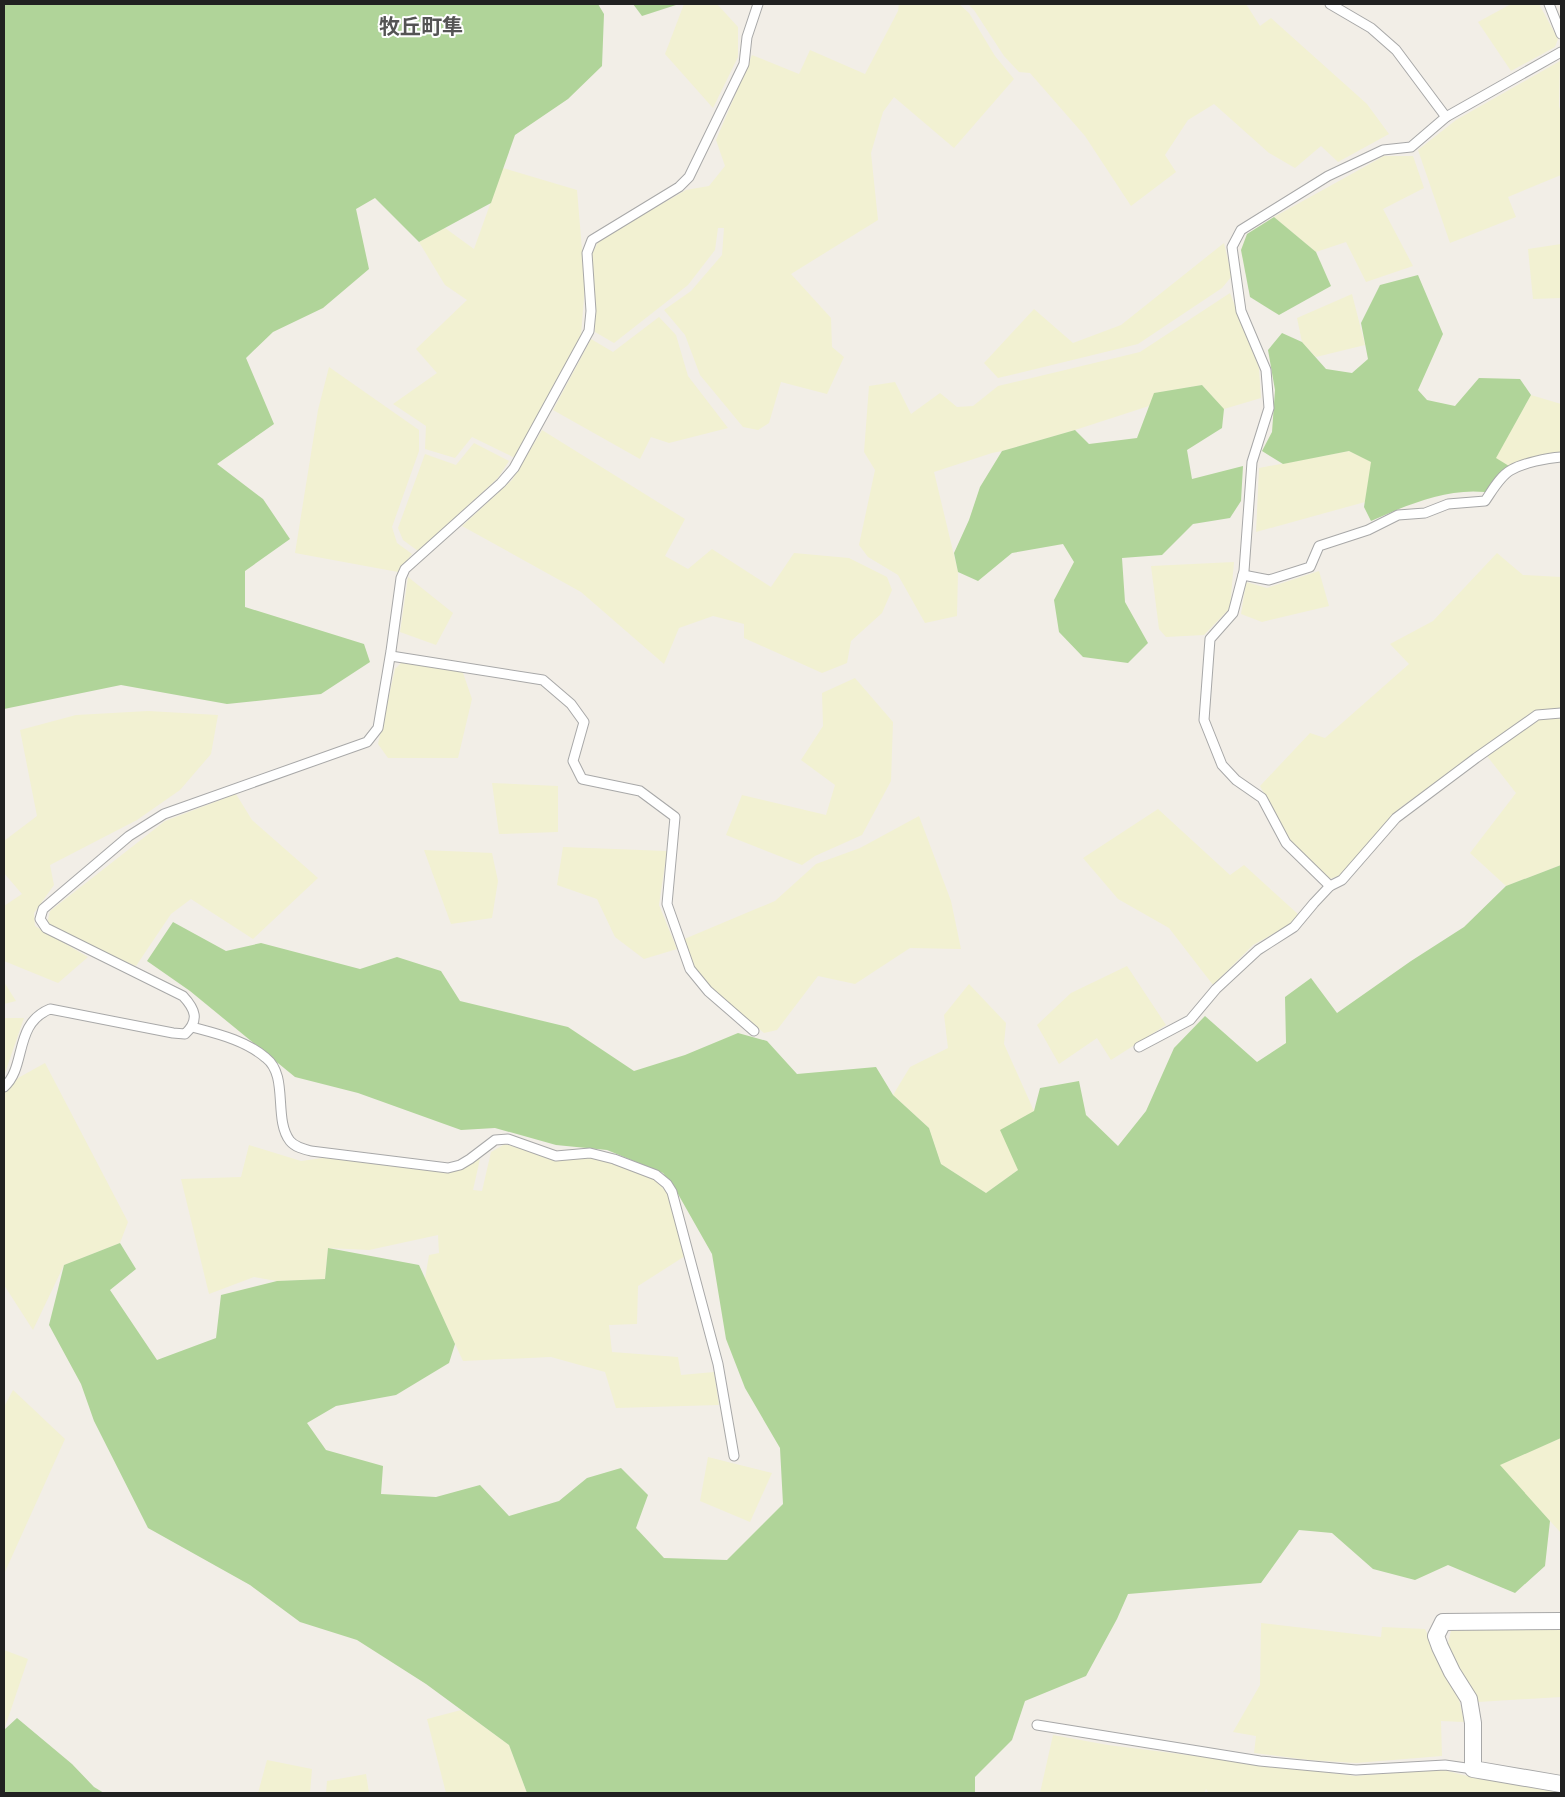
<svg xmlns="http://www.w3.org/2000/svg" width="1565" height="1797" viewBox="0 0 1565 1797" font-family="Commissioner,'Noto Sans JP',sans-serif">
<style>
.farmland{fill:#f2f1d2}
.forest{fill:#b0d499}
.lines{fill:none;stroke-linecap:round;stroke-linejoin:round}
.lane-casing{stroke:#a8a8a8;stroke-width:11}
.street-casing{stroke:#a8a8a8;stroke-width:18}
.lane{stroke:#fff;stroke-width:9}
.street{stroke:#fff;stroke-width:16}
.labels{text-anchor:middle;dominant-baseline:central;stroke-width:4;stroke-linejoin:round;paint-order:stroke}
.quarter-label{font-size:21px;font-weight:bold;fill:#545454;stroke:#fff}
</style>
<rect width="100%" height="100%" fill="#f2eee7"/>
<!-- farmland -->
<g class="farmland">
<polygon points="684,4 717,4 738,27 738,57 713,108 665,54"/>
<polygon points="899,4 959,4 969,13 995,56 1014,79 954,148 894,97 883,112 871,153 878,220 791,274 831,318 832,347 844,357 827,394 781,382 769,423 758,430 743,427 700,375 685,335 664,310 691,291 722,255 724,228 718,228 715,250 688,285 614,343 595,332 592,254 599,240 686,190 709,186 725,166 716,140 752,55 799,74 810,50 865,74 898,11"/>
<polygon points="968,4 1246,4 1260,26 1271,18 1367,104 1389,134 1338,162 1321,146 1295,168 1269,153 1214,104 1188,120 1165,155 1176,172 1131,206 1085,136 1030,73 1019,72 1004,56 974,10"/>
<polygon points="1511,4 1539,4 1558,39 1555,47 1511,71 1478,22"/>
<polygon points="1560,61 1559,106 1561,113 1561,175 1508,197 1516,217 1450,243 1418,150 1456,120"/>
<polygon points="1384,156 1413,156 1424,188 1383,209 1413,266 1366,282 1346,242 1316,252 1274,217"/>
<polygon points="503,168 577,190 585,285 581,335 515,458 472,437 455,458 425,449 426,426 393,404 437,373 416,349 467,300 445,285 419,242 445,228 474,249"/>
<polygon points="1224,243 1232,276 1222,288 1138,344 998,378 984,363 1034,309 1073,343 1121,325"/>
<polygon points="1561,244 1561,298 1533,299 1528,249"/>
<polygon points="1230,293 1259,368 1261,398 1224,409 1202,385 1155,393 1149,406 1075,430 1002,451 992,453 934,472 958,572 957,616 925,623 898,575 868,557 859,545 875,470 864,452 869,386 895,382 911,414 940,393 957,407 973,406 998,386 1140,352"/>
<polygon points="1352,294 1365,345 1316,357 1302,342 1297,318"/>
<polygon points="659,317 676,335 688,376 728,428 669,443 651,437 640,459 553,410 591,339 613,352"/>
<polygon points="329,367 419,430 419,451 392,527 397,543 412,554 398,572 295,553 318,410"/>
<polygon points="1531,395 1561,404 1561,452 1509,466 1495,459"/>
<polygon points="542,430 685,519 665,556 688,569 712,549 771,587 794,553 849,558 887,577 892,590 882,613 851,641 847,663 822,673 744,638 744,624 713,616 679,628 664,664 581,592 462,526 512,480"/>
<polygon points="474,443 509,461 498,478 418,551 403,540 398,528 425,454 456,465"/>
<polygon points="1349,451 1372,462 1365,502 1256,532 1259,468"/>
<polygon points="1497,553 1523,575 1561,577 1561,708 1537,712 1401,807 1342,875 1329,879 1288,838 1260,786 1310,733 1325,738 1409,664 1390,644 1433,621"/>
<polygon points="1234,562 1230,608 1204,635 1166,637 1159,629 1151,566"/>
<polygon points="1319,571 1329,606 1262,622 1241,614 1246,582 1267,588"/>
<polygon points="408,577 453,613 436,645 400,632"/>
<polygon points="403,661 462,670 472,699 458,758 388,758 378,744 395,669"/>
<polygon points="855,678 893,722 891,781 862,835 815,856 802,865 726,835 742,795 826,815 835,785 801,760 823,726 822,693"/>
<polygon points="148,711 218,715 211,754 180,790 137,820 50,865 54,885 34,913 35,926 88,957 58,983 4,961 4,906 22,894 4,873 4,841 37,816 20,730 76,715"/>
<polygon points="1559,718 1561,721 1561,865 1506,886 1470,853 1516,793 1487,756 1537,720"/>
<polygon points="492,783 558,786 558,832 499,834"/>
<polygon points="236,794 252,820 318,878 253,939 191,899 171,914 136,966 46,928 50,911 165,821"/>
<polygon points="1158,809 1230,875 1244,865 1299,915 1289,925 1253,945 1213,985 1169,928 1118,899 1083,858"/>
<polygon points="919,816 951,901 961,949 910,948 855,984 818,976 777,1030 764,1033 698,977 682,940 775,901 816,864 860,848"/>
<polygon points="563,847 667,851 659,905 677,949 644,959 615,937 597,899 557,885"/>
<polygon points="424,850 492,853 498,881 492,918 451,924"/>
<polygon points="1127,966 1166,1025 1111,1060 1097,1038 1059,1064 1037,1025 1071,993"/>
<polygon points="4,982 16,1001 4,1004"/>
<polygon points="969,984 1006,1023 1004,1044 1034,1111 1018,1170 986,1193 941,1164 929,1128 893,1095 910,1067 948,1048 944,1015"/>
<polygon points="4,1018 24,1018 4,1076"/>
<polygon points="45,1063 128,1222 120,1243 64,1265 33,1330 4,1285 4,1092 7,1091 18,1078"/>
<polygon points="505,1144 553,1158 591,1156 617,1164 654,1179 668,1193 685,1256 638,1286 637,1324 609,1325 612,1352 678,1357 681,1375 714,1372 719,1405 616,1408 605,1372 551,1357 463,1361 425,1279 429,1255 439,1253 438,1235 369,1250 328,1248 325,1279 277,1281 254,1277 209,1294 181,1179 241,1177 249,1145 301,1161 330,1157 451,1171 480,1159 473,1190 482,1191 491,1152"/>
<polygon points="13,1390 65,1439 4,1574 4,1407"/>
<polygon points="1561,1438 1561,1533 1499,1465"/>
<polygon points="708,1457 772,1473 750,1522 700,1501"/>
<polygon points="1261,1623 1381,1637 1382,1627 1425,1629 1459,1699 1464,1722 1441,1721 1442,1756 1356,1763 1309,1760 1254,1753 1256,1736 1233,1732 1260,1685"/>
<polygon points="1452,1627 1561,1629 1561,1697 1478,1702 1447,1647"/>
<polygon points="4,1650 28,1659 4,1730"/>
<polygon points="461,1710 509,1745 527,1793 446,1793 427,1719"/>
<polygon points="1053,1735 1108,1745 1355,1776 1440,1769 1475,1778 1561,1791 1561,1793 1209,1793 1206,1789 1204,1793 1040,1793"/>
<polygon points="267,1760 312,1769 310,1793 258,1793"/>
<polygon points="366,1774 369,1793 326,1793 327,1781"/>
</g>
<!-- forest -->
<g class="forest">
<polygon points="4,4 598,4 604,14 602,66 568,99 515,135 491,203 419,242 375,198 356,209 369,269 323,308 273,332 246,358 274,424 217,464 263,499 290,539 245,571 245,607 364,644 370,662 321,694 227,704 121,685 4,709"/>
<polygon points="633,4 679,4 642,16"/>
<polygon points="1274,217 1316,252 1331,286 1279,315 1250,297 1241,250 1247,234"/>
<path d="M 1418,275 L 1443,334 L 1418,390 L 1427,400 L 1455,406 L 1479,378 L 1520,379 L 1531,395 L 1496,458 L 1509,466 L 1485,492 C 1446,488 1407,505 1371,521 L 1364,507 L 1371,462 L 1349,451 L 1283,464 L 1262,451 L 1272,432 L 1275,390 L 1268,350 L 1282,333 L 1302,342 L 1326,369 L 1352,373 L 1368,359 L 1361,323 L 1380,285 Z"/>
<polygon points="1202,385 1224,409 1222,428 1187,450 1192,479 1243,466 1241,501 1230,518 1193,524 1162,555 1122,558 1125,602 1148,643 1128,663 1083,657 1059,632 1054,600 1074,562 1063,544 1012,553 978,581 958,572 954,553 969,520 980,487 1002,451 1075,430 1089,444 1137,438 1154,393"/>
<polygon points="1561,865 1561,1438 1500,1465 1550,1521 1545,1566 1515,1593 1448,1565 1415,1580 1373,1569 1332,1533 1299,1530 1261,1583 1128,1594 1117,1619 1086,1676 1025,1701 1012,1740 975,1777 975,1793 527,1793 509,1745 426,1684 357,1640 300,1622 250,1585 148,1528 94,1421 81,1384 49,1325 64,1265 120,1243 136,1269 110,1290 157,1360 216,1338 221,1295 277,1281 325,1279 328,1248 419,1265 455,1344 449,1363 396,1395 336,1406 307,1423 326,1450 383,1466 381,1494 436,1497 480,1485 509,1516 559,1501 587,1478 621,1468 648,1495 636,1528 664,1558 727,1560 783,1504 780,1448 745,1388 726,1339 712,1254 678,1194 663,1173 607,1150 556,1145 495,1128 461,1130 358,1093 295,1077 190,991 147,961 173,922 226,951 261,943 360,969 397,957 441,971 460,1001 568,1027 634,1071 685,1055 738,1033 767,1041 797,1074 876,1067 893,1095 929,1128 941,1164 986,1193 1018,1170 1000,1130 1034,1111 1040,1088 1079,1081 1086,1115 1118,1146 1146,1111 1174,1048 1205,1016 1257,1062 1286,1043 1285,997 1311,978 1337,1013 1411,961 1464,927 1506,886"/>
<polygon points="17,1718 72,1764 94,1787 104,1793 4,1793 4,1730"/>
</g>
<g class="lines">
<!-- lane casing -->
<g class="lane-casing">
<g id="lane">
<polyline points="1330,4 1371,28 1396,50 1446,117"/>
<polyline points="1549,4 1561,34"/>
<path d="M 1243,575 L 1269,580 L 1310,567 L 1319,546 L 1368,530 L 1398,515 L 1425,513 L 1448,504 L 1485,501 C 1492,491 1500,476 1511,470 C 1523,463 1547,458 1561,457"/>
<polyline points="391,656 543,680 571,704 584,722 573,761 582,779 640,791 675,817 667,904 690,969 708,991 754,1031"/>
<polyline points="1330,886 1286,843 1262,798 1236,780 1222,765 1204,720 1210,639 1233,613 1244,571 1252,462 1269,408 1266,370 1241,311 1232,247 1241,230 1328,176 1383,150 1411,147 1446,117 1561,52"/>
<path d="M 192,1027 C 218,1034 245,1040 266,1058 C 289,1076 273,1119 290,1141 C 295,1147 303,1149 311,1151 L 448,1168 L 460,1165 L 470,1159 L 495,1140 L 508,1139 L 556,1156 L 590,1153 L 614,1159 L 656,1175 L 667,1184 L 672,1192 L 718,1364 L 734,1456"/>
<polyline points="1139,1047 1190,1020 1216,989 1258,950 1294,927 1314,903 1330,886 1342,880 1396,818 1476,758 1537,715 1561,713"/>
<path d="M 4,1087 C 27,1067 13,1024 50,1009 L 173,1033 L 185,1034 C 200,1020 195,1009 183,996 L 46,928 L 40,919 L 43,909 L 129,836 L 164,814 L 367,742 L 378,728 L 391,651 L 401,578 L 405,569 L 501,483 L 514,468 L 589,331 L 591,311 L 587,253 L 592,240 L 679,187 L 689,177 L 744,64 L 747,37 L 758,4"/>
<polyline points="1037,1725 1260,1761 1356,1770 1445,1765 1473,1769"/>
</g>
</g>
<!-- street casing -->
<g class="street-casing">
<polyline id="street" points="1561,1621 1443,1622 1436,1636 1440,1647 1452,1672 1469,1699 1473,1723 1473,1769 1561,1784"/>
</g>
<!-- lane -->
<use href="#lane" class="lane"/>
<!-- street -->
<use href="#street" class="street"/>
</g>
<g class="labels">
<!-- quarter labels -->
<g class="quarter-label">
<text x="421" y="25">牧丘町隼</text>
</g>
</g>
<!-- border -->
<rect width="1565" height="1797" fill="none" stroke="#212121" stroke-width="10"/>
</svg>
